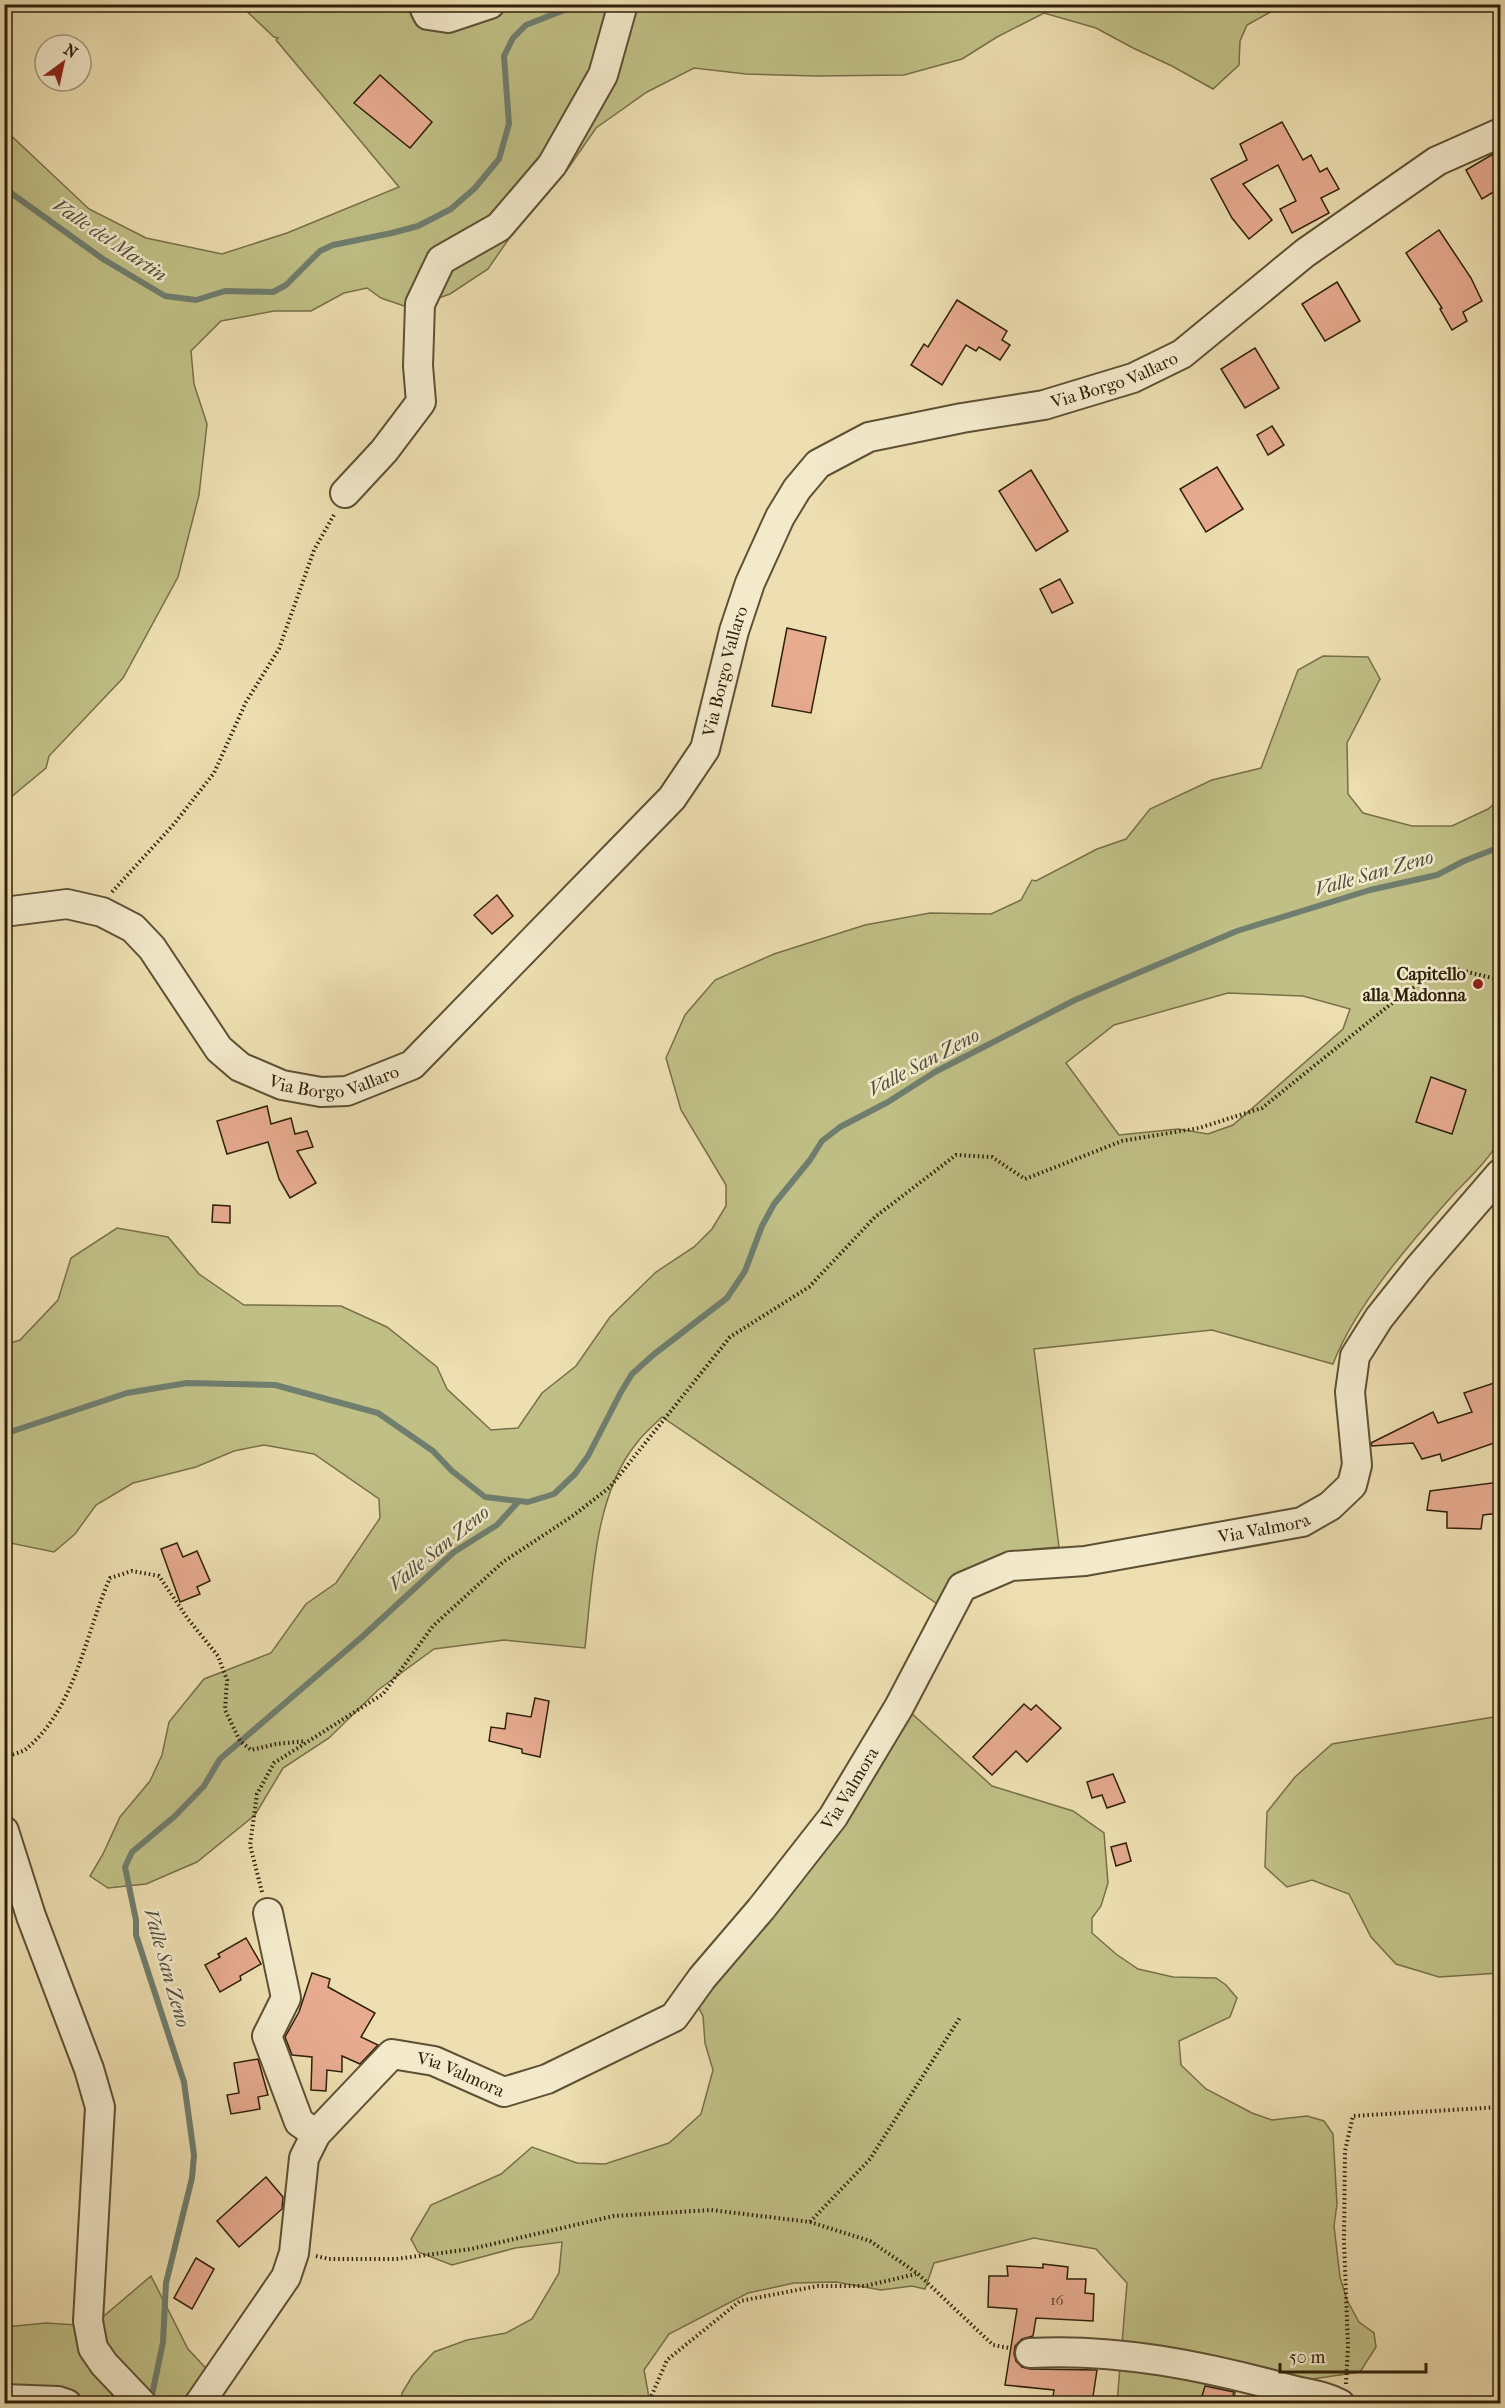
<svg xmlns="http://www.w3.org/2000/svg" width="1505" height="2408" viewBox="0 0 1505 2408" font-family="'IM FELL French Canon',serif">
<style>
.green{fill:#c0c086;stroke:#787048;stroke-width:1.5;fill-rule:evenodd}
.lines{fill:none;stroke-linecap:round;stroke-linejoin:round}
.stream{stroke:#6f7e6f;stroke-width:6}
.building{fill:#e7ab90;stroke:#2f200a;stroke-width:1.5}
.minor-casing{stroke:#5e5034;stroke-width:32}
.path{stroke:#2f200a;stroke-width:4;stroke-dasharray:1.5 3;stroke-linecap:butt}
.minor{stroke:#f3eacc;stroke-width:28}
.poi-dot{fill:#8f2418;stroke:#f3eacc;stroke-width:2}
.labels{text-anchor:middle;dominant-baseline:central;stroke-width:5;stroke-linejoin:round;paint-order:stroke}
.number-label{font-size:15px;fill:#5d432c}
.street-label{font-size:18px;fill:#2f200a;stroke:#f3eacc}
.poi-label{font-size:18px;font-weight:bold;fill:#2f200a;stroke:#f3eacc;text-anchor:end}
.water-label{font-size:20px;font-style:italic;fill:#4f4f3d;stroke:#f3eacc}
</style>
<rect width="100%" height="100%" fill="#eddfb1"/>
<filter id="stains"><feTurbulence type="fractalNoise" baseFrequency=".00333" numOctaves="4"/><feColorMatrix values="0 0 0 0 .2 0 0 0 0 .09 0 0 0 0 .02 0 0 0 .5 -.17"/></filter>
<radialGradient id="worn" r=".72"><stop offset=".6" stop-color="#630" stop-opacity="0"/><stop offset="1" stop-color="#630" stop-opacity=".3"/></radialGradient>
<!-- green -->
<g class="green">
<polygon points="240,5 1283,5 1247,25 1240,41 1239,65 1213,89 1172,66 1133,48 1096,28 1044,13 997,37 962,59 904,75 816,76 746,74 694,68 647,92 596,128 567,170 519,224 488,269 450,294 410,308 381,298 367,288 344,293 311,311 274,311 221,321 191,351 194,384 207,424 199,495 178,577 123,678 49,756 46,768 5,802 4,129 89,209 146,238 222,254 287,233 399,187 276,40 278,38 274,37"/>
<path d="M 1323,656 L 1368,657 L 1380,679 L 1347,743 L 1348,794 L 1363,813 L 1412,826 L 1452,826 L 1488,809 L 1500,799 L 1500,981 L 1497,991 L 1500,1020 L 1500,1139 C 1489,1160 1469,1178 1453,1195 C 1411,1242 1355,1306 1333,1364 L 1212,1330 L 1034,1349 L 1059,1547 L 1034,1549 L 999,1558 L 943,1594 L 936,1603 L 662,1417 C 653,1426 643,1434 636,1444 C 594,1495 592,1585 585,1648 L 504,1640 L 434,1649 L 378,1690 L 329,1738 L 283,1768 L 255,1815 L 197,1862 L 146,1884 L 108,1888 L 90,1876 L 103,1854 L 120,1817 L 150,1781 L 162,1755 L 169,1722 L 204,1679 L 271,1653 L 306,1604 L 336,1583 L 380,1518 L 379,1499 L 314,1454 L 264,1445 L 234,1451 L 196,1467 L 133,1483 L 96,1505 L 75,1534 L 54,1552 L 5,1542 L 4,1345 L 20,1340 L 58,1300 L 71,1258 L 117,1228 L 168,1237 L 199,1274 L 244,1305 L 341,1306 L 387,1327 L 437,1367 L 447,1389 L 491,1430 L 518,1428 L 542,1393 L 576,1366 L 610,1317 L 656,1272 L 694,1247 L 712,1229 L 726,1206 L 726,1185 L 681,1110 L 666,1058 L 685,1015 L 715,980 L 774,954 L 865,925 L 930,913 L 991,914 L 1021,900 L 1032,880 L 1036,881 L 1097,849 L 1126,839 L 1150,809 L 1212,780 L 1261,768 L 1298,670 ZM 1228,993 L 1303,996 L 1350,1009 L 1343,1029 L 1233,1125 L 1208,1134 L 1178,1129 L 1119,1135 L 1066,1063 L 1114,1025 Z"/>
<polygon points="899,1702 992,1786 1073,1811 1104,1833 1108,1883 1101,1906 1092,1918 1092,1933 1116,1954 1138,1969 1173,1977 1216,1978 1226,1985 1237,1998 1230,2017 1179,2041 1181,2065 1206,2089 1252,2113 1272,2120 1307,2116 1324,2121 1333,2134 1337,2204 1334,2226 1340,2277 1347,2300 1359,2322 1374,2333 1376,2347 1360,2372 1292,2382 1242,2364 1233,2403 1117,2403 1127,2283 1096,2249 1034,2238 934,2263 925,2289 912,2286 881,2290 836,2282 794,2283 748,2293 669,2334 644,2370 650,2403 401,2404 402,2393 413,2375 434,2352 467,2340 506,2333 532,2319 559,2273 562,2242 515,2248 452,2265 418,2252 411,2239 431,2205 501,2174 532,2147 577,2163 605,2164 669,2143 701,2114 713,2070 705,2043 703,2016 689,1990 783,1867"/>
<polygon points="1500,1716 1500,1973 1439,1977 1396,1964 1371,1937 1349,1894 1312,1880 1287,1887 1265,1867 1267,1812 1295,1777 1332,1744"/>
<polygon points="151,2276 188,2349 216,2379 197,2403 5,2404 5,2327 46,2323 92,2326"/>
</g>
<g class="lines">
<!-- stream -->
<g class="stream">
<polyline points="4,188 103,259 165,296 196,300 225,291 273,292 286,285 320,251 333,245 392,233 418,226 451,209 475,188 499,159 509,124 504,56 513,38 526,25 580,4"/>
<polyline points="4,1434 127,1393 187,1383 275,1385 378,1413 433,1451 452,1471 485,1497 528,1502 554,1494 575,1474 588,1456 621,1392 632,1374 653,1355 727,1298 745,1271 762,1226 774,1204 810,1160 822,1141 840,1127 888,1102 935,1072 1075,1000 1133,975 1237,931 1370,890 1437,875 1464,861 1500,847"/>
<polyline points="152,2395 163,2342 166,2283 192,2178 194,2155 184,2082 136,1935 136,1920 125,1867 132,1852 175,1816 204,1786 220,1759 363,1636 454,1552 497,1525 518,1502"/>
</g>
</g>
<!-- building -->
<g class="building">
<polygon points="380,75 432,122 410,148 354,103"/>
<polygon points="1282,122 1303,160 1311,155 1320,172 1327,168 1339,189 1321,198 1329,213 1292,233 1280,209 1296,201 1278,165 1243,184 1272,220 1249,239 1232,218 1211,179 1247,160 1240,144"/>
<polygon points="1493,154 1500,166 1500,188 1482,199 1466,170"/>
<polygon points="1439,230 1471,278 1482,301 1463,312 1467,321 1452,330 1440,309 1442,308 1406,253"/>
<polygon points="1337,282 1360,321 1325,341 1302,304"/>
<polygon points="957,300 1007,331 1002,340 1010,345 1000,360 979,347 976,351 966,345 942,385 911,365 924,344 928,347"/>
<polygon points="1255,348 1279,388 1245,408 1221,369"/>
<polygon points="1272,426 1284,445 1268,455 1257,435"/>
<polygon points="1217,467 1243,509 1206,532 1180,489"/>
<polygon points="1031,470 1068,531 1036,551 999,491"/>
<polygon points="1060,579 1073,603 1052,613 1040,589"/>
<polygon points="787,628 826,637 811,713 772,706"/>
<polygon points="497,895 513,916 492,934 474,915"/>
<polygon points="1431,1077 1466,1090 1452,1134 1416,1122"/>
<polygon points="267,1106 271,1124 291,1118 295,1134 307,1131 313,1147 297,1151 316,1183 290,1198 279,1179 268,1142 227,1154 217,1121"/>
<polygon points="213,1205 230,1206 230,1223 212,1222"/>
<polygon points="1500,1381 1500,1441 1442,1461 1440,1454 1422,1459 1413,1443 1372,1446 1371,1443 1433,1412 1438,1423 1472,1412 1464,1393"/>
<polygon points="1500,1482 1500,1513 1483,1515 1481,1529 1447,1528 1447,1512 1427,1510 1430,1491"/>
<polygon points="177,1543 183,1557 197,1551 210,1581 197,1587 200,1594 180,1602 161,1549"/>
<polygon points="535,1698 549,1701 540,1757 522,1753 522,1749 489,1741 491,1727 505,1729 507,1713 531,1717"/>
<polygon points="1024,1704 1031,1710 1036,1705 1061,1728 1027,1762 1016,1751 992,1775 973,1757"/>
<polygon points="1113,1774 1125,1802 1107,1808 1102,1795 1092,1798 1087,1782"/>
<polygon points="1126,1843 1131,1861 1116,1866 1111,1847"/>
<polygon points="246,1938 261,1964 240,1976 241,1980 220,1992 205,1965 220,1957 218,1954"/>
<polygon points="312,1973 330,1979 328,1987 375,2013 361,2037 378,2045 360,2064 342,2056 342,2072 327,2070 326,2091 311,2090 312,2057 292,2055 285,2037 299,2012"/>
<polygon points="258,2059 268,2095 258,2097 260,2109 231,2114 227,2095 239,2093 234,2063"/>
<polygon points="266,2177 283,2197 282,2209 239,2247 217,2221"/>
<polygon points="196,2258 214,2269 192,2309 174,2298"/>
<polygon points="1043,2264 1068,2267 1067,2279 1086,2279 1085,2293 1094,2294 1093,2321 1036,2318 1033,2336 1022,2339 1015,2346 1014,2354 1016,2361 1022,2367 1030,2369 1097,2370 1092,2403 1052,2403 1054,2390 1005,2385 1017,2309 988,2307 989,2276 1008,2276 1007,2266 1043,2268"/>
<polygon points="1205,2386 1234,2392 1231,2403 1200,2403"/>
</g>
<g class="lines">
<!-- minor casing -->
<g class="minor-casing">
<g id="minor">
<polyline points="428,4 425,9 428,15 448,18 490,4"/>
<polyline points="345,493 384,451 421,402 418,366 420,304 441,260 499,227 552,165 603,75 623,4"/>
<path id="s1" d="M 4,912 L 67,904 L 102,912 L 133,928 L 152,948 L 219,1049 L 240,1067 L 282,1085 L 321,1092 L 347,1091 L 412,1065 L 672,798 L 705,749 L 734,631 L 750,583 L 780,517 L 797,489 L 818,464 L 869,437 L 962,418 L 1044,405 L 1133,378 L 1182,354 L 1305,253 L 1437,161 L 1500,133"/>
<polyline points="4,1831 31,1916 89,2069 100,2107 88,2321 93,2348 104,2364 142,2404"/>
<polyline points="268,1913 286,1998 267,2036 299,2122 316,2134"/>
<path d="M 1030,2353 C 1116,2348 1205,2366 1288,2389 C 1306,2394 1324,2395 1340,2404"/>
<polyline points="4,2399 58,2401 67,2404"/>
<path id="s2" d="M 199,2404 L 286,2277 L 294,2253 L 304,2158 L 316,2134 L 392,2054 L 434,2061 L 504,2092 L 547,2079 L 674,2017 L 702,1978 L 761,1909 L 833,1817 L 899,1707 L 962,1587 L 1011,1566 L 1085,1561 L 1302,1522 L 1330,1506 L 1352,1485 L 1357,1465 L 1350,1392 L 1355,1356 L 1379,1318 L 1418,1269 L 1500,1174"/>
</g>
</g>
<!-- path -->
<g class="path">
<polyline points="112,892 174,824 214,773 246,702 279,649 314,550 335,513"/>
<path d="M 4,1757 C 11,1755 20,1753 26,1749 C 76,1708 85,1634 110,1578 L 132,1571 L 159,1576 L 188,1619 L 218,1656 L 227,1680 L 225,1710 L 240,1741 L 251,1750 L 276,1744 L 306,1741"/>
<polyline points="262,1892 250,1845 257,1794 274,1763 383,1694 433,1626 503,1562 574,1515 610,1487 730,1337 809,1287 875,1217 956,1155 992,1157 1025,1179 1122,1141 1199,1128 1262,1108 1402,995 1441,971 1456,969 1500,980"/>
<polyline points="810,2222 870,2159 961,2016"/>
<polyline points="316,2256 329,2259 396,2259 471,2249 614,2216 711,2210 810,2222 870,2241 917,2273 993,2345 1009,2348"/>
<polyline points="1346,2384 1348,2346 1344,2242 1345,2151 1353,2116 1500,2107"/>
<polyline points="648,2404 667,2360 740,2301 818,2286 865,2286 916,2274"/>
</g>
<!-- minor -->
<use href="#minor" class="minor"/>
</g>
<!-- markers -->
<circle class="poi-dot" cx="1478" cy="984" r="6"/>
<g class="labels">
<!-- number labels -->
<g class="number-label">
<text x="1057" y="2300">16</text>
</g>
<!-- street labels -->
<g class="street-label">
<text stroke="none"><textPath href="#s1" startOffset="1544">Via Borgo Vallaro</textPath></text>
<text stroke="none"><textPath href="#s1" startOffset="1004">Via Borgo Vallaro</textPath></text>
<text stroke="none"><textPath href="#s1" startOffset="410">Via Borgo Vallaro</textPath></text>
<text stroke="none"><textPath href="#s2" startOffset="1546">Via Valmora</textPath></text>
<text stroke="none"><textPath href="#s2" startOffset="1006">Via Valmora</textPath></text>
<text stroke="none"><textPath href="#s2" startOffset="484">Via Valmora</textPath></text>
</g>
<!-- poi labels -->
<g class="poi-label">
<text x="1466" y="974">Capitello<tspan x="1466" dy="21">alla Madonna</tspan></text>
</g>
<!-- water labels -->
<g class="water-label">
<text transform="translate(110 240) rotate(34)">Valle del Martin</text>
<text transform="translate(1374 873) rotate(-16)">Valle San Zeno</text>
<text transform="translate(924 1062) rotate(-28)">Valle San Zeno</text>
<text transform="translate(439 1548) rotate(-39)">Valle San Zeno</text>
<text transform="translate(167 1968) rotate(74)">Valle San Zeno</text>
</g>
</g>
<!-- margin -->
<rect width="1505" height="2408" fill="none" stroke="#eddfb1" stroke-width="24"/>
<rect x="6" y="6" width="1493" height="2396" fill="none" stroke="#2f200a" stroke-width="3"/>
<rect x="12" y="12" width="1481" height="2384" fill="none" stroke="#2f200a" stroke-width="1.5"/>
<!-- north arrow -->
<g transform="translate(63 63) rotate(33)"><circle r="28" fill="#f3eacc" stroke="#a5997e" stroke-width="1.5"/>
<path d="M0-4.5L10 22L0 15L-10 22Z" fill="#8f2418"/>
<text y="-9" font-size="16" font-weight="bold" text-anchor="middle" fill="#2f200a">N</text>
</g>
<!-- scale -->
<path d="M1280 2363v9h146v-9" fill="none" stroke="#2f200a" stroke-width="3"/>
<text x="1289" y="2363" font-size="18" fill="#2f200a" stroke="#f3eacc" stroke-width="4.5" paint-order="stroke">50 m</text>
<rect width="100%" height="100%" filter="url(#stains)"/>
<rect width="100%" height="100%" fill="url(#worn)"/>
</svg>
